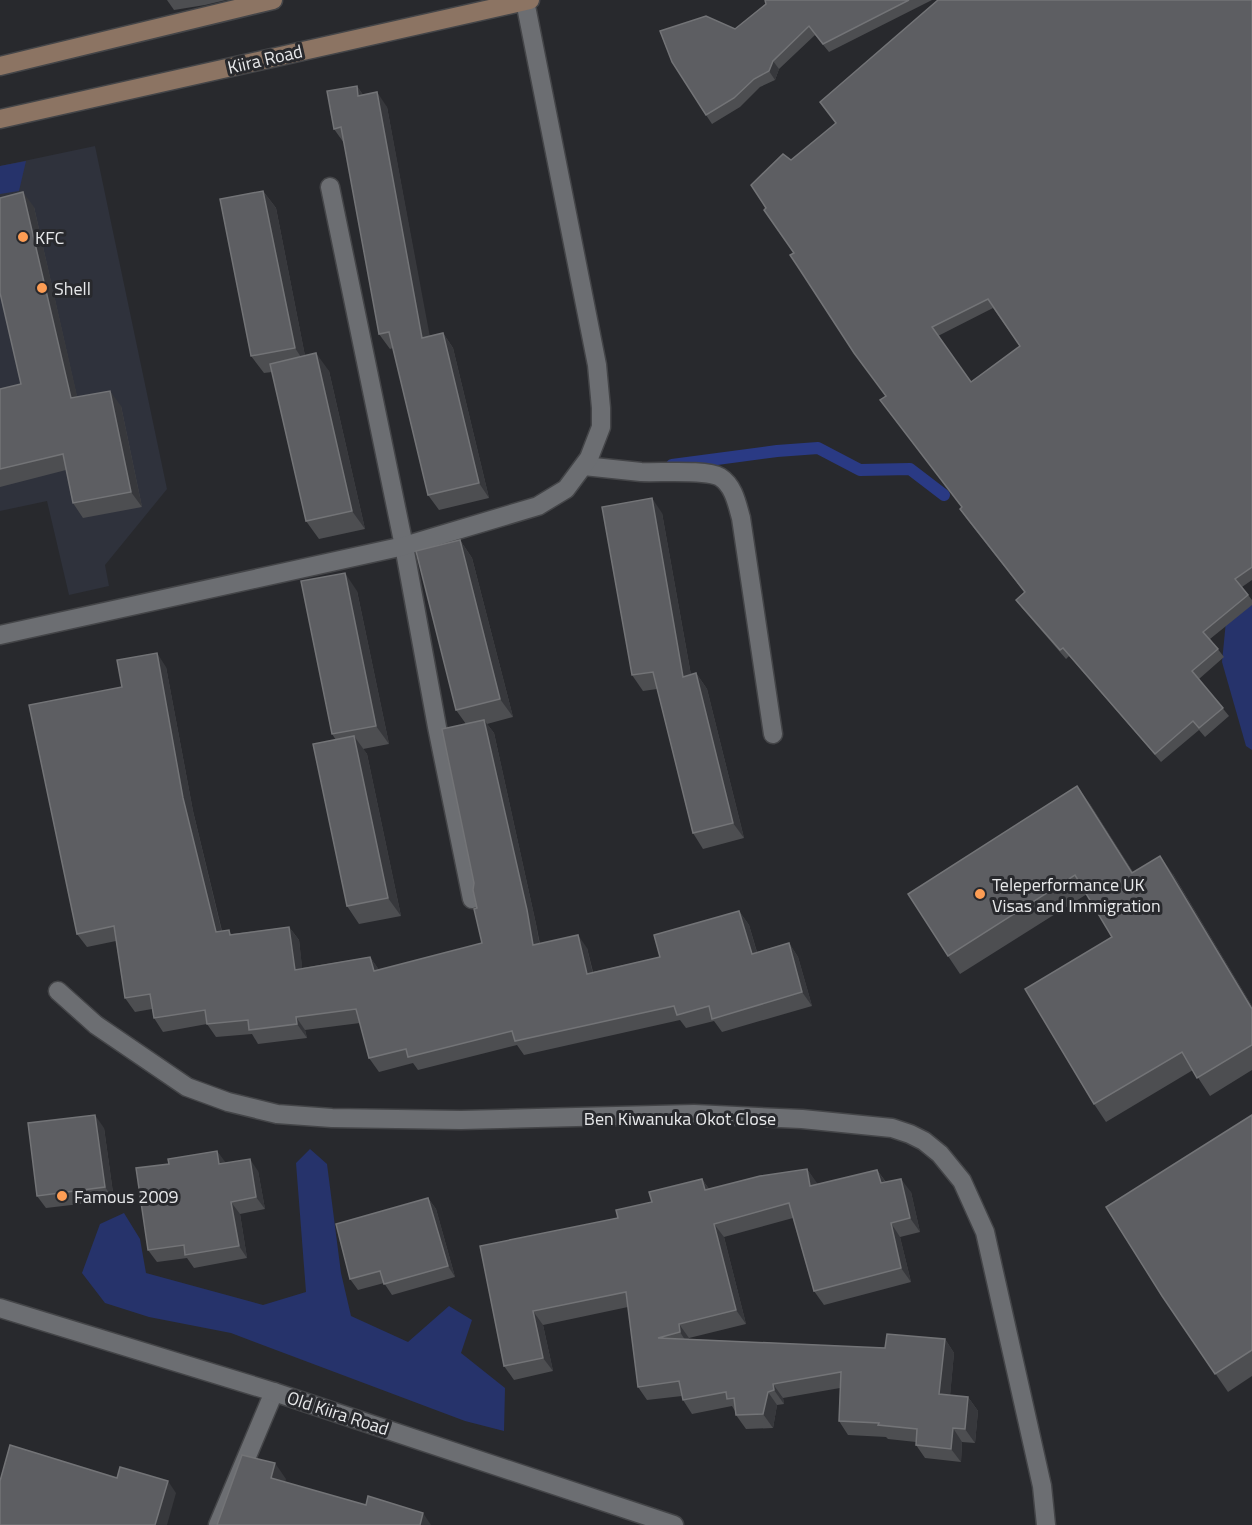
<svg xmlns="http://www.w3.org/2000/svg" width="1252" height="1525" viewBox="0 0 1252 1525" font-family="'Titillium Web',sans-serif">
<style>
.built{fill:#2f323c}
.green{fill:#26336b}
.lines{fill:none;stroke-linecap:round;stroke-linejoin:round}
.stream{stroke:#2a3a84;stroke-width:12}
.minor-casing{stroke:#444548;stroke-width:21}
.tertiary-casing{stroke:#444548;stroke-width:21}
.secondary-casing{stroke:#444548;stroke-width:21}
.minor{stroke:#6c6e72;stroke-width:18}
.tertiary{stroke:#6c6e72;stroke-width:18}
.secondary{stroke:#8c7463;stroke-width:18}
.wall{fill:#4d4e51;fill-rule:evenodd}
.shaded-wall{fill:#37383c}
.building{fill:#5d5e62;stroke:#737477;stroke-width:1.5;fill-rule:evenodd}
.poi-dot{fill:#fd9d54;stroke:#28292d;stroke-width:2}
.labels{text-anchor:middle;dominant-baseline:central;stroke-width:6;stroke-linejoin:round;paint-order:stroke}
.street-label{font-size:18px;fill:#e7e8ea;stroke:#28292d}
.poi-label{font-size:18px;fill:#e7e8ea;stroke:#28292d;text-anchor:start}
</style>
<rect width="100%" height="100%" fill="#28292d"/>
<!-- built -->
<polygon class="built" points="95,146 167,489 105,565 109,586 69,595 47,501 0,511 0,166"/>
<!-- green -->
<g class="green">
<polygon points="26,161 19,191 0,194 0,166"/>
<polygon points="1252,601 1252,750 1246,746 1222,662 1226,621"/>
<polygon points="310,1149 327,1164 341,1273 351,1316 408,1342 449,1306 472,1320 461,1353 505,1388 504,1431 465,1421 231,1333 149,1317 105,1303 82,1273 100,1224 124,1213 140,1239 146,1273 263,1305 306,1292 296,1163"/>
</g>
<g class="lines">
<!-- stream -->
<polyline class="stream" points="672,465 777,451 818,448 860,470 910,469 944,495"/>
<!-- minor casing -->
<g class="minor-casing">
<g id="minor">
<polyline points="330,187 404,546 437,727 472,899"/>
<path d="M 584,466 C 603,468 622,470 641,472 C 659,473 706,469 720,477 C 734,486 737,504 741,518 L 773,734"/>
<polyline points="0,635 404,546 538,506 566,489 589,458 601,427 601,408 597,365 525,1"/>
<polyline points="58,991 96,1025 187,1087 228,1102 277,1114 332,1118 461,1120 694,1114 802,1119 892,1128 910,1134 924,1141 940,1154 962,1181 985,1232 1042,1486 1046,1525"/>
<polyline points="218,1525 274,1392"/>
</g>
</g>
<!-- tertiary casing -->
<g class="tertiary-casing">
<polyline id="tertiary" points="0,1308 274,1392 674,1525"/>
</g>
<!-- secondary casing -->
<g class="secondary-casing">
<g id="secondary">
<polyline points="0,66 273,0"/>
<polyline points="0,119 530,0"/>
</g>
</g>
<!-- minor -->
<use href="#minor" class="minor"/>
<!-- tertiary -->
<use href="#tertiary" class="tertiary"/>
<!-- secondary -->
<use href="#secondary" class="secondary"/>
</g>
<!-- wall -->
<g class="wall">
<polygon points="167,0 226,0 205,5 174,10"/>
<polygon points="765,0 932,0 829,52 815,35 779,69 775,80 760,87 740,107 712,124 706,115 735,29 766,4"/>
<path d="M 1252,0 L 1252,580 L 1242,587 L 1252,600 L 1252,605 L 1210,639 L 1224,657 L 1199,679 L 1229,716 L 1205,737 L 1199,730 L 1161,762 L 1069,656 L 1066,659 L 1022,608 L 1016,600 L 1024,592 L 966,518 L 960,509 L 962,507 L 880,400 L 886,396 L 766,208 L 791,160 L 836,123 L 820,102 ZM 993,308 L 1020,346 L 971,382 L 938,336 Z"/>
<polygon points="357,86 363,95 387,107 429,336 443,333 453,348 489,498 439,510 428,495 393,348 390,349 379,334 344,143 334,129"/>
<polygon points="263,191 276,208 305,356 329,371 365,529 319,539 306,521 272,372 264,373 251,356"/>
<polygon points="34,207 77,397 121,406 142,507 83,518 73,503 66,470 0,487 0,389 21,384"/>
<polygon points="662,513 691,675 696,673 707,689 744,838 703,849 693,833 657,689 643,691 632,675"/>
<polygon points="460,540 472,558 513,717 487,724 494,733 536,924 540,944 587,948 593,972 660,957 739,911 749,925 757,952 789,943 798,957 812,1006 722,1032 714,1021 686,1028 680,1020 524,1055 517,1045 418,1070 413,1063 379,1072 369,1058 360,1023 305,1030 307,1038 258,1044 252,1034 216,1037 207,1024 163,1032 154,1018 152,1009 135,1012 125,998 116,941 87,947 77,934 122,687 166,667 193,811 222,931 232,934 289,927 299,940 302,968 370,957 379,970 482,943 474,883 466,724 456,710"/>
<polygon points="357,591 389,744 363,749 367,754 401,916 359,924 347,906 336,740 332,734"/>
<polygon points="1090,804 1133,872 1173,874 1252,1006 1252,1070 1210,1096 1193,1070 1106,1122 1094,1104 1112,937 1087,894 960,974 948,956"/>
<polygon points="1252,1115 1252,1376 1228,1392 1162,1296"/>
<polygon points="104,1128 114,1200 46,1208 37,1196"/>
<polygon points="217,1151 225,1163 258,1171 265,1209 240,1214 247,1258 194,1268 187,1258 157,1262 148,1250 169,1164"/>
<polygon points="807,1169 817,1184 877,1170 886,1182 911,1192 920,1232 900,1237 911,1282 824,1305 814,1291 793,1218 724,1237 746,1324 689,1338 689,1339 885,1348 945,1339 954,1353 950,1395 968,1397 978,1411 975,1443 962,1442 961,1462 925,1458 916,1445 916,1442 888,1439 886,1437 848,1435 839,1421 840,1388 783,1398 784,1404 777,1405 773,1428 746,1429 736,1415 735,1411 732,1406 692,1414 683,1400 682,1396 647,1400 638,1387 628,1307 543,1325 553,1371 514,1380 504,1366 480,1246 618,1218 702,1179 709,1189"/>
<polygon points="428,1198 436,1209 455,1277 392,1295 384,1283 358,1290 350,1279"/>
</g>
<!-- shaded-wall -->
<g class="shaded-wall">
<polygon points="773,61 779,69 775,80 769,71"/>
<polygon points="357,86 367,101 358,96"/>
<polygon points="377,92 387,107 433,353 422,338"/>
<polygon points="263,191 276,208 307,366 295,348"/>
<polygon points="23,192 34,207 81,413 71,398"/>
<polygon points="443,333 453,348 489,498 479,483"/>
<polygon points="316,353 329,371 365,529 352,511"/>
<polygon points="110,391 121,406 142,507 131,492"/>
<polygon points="652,498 662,513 694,692 683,677"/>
<polygon points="460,540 472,558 513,717 500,699"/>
<polygon points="345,573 357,591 389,744 376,726"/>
<polygon points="157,653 166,667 193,811 225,945 216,932 183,798"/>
<polygon points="696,673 707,689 744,838 733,823"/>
<polygon points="484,720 494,733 536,924 542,959 533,945"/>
<polygon points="354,736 367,754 401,916 388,898"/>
<polygon points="1077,786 1090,804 1145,891 1132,873"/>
<polygon points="1160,856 1173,874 1252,1006 1252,1009"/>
<polygon points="739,911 749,925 761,967 752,954"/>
<polygon points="289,927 299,940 304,983 295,970"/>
<polygon points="578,935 587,948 596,987 587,974"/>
<polygon points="789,943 798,957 812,1006 802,992"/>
<polygon points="370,957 380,971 374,971"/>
<polygon points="296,1017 305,1030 307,1038 297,1024"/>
<polygon points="95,1115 104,1128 114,1200 105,1187"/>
<polygon points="217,1151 226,1163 219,1164"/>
<polygon points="250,1159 258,1171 265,1209 256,1197"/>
<polygon points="807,1169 817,1183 819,1200 810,1186"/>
<polygon points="877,1170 887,1184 881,1183"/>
<polygon points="702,1179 711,1192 705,1190"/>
<polygon points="901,1179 911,1192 920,1232 910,1218"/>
<polygon points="428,1198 436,1209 455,1277 448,1266"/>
<polygon points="231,1202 240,1214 247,1258 239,1246"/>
<polygon points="891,1223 900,1237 911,1282 901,1268"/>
<polygon points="714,1224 724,1237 746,1324 736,1310"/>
<polygon points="533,1311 543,1325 553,1371 543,1358"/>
<polygon points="679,1324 689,1338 689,1346 680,1332"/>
<polygon points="945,1339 954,1353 949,1408 939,1394"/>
<polygon points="773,1384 783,1398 784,1404 774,1390"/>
<polygon points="768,1392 777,1405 773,1428 763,1414"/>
<polygon points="968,1397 978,1411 975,1443 965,1429"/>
<polygon points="953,1428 962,1442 961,1462 951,1449"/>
<polygon points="275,1463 286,1479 282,1494 271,1478"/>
<polygon points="168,1481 176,1493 167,1525 155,1525"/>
<polygon points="423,1513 431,1525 420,1525"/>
</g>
<!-- building -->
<g class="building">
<polygon points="765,0 909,0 823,44 809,26 773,61 769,71 754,79 734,98 706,115 672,62 660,31 706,16 735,29 766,4"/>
<path d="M 938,0 L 1252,0 L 1252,567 L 1235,579 L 1248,595 L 1203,632 L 1218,649 L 1192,671 L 1223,708 L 1199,728 L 1193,721 L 1155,754 L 1063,648 L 1060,650 L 1016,600 L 1025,592 L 960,509 L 962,507 L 880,400 L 886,396 L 854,353 L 800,270 L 790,255 L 794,253 L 764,210 L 766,208 L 751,185 L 783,154 L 791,160 L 836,123 L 820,102 ZM 988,299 L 1020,346 L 971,382 L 932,327 Z"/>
<polygon points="357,86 358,96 377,92 422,338 443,333 479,483 428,495 389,332 379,334 341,127 334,129 327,91"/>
<polygon points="263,191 295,348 251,356 220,199"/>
<polygon points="23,192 71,398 110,391 131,492 73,503 63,454 0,469 0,389 21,384 0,293 0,198"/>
<polygon points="316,353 352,511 306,521 270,364"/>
<polygon points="652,498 683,677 696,673 733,823 693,833 653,672 632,675 602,507"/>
<polygon points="460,540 500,699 456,710 416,551"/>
<polygon points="345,573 376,726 332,734 301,581"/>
<polygon points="157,653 183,798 216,932 229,930 230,935 289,927 295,970 370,957 374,971 482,943 474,909 477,908 473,890 474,883 442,729 484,720 527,910 533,945 578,935 587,974 660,957 654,935 739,911 752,954 789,943 802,992 712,1019 709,1006 677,1015 674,1006 515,1041 512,1031 408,1057 406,1049 369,1058 356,1009 296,1017 297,1024 249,1030 248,1020 207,1024 205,1010 154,1018 150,994 125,998 114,926 77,934 29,705 122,687 117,660"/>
<polygon points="354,736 388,898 347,906 313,744"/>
<polygon points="1077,786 1132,873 1160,856 1252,1009 1252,1045 1197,1078 1182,1052 1094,1104 1025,989 1112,937 1075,875 948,956 908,894"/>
<polygon points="95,1115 105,1187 37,1196 28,1123"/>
<polygon points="1252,1115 1252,1350 1215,1374 1162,1296 1106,1207"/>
<polygon points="217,1151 219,1164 250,1159 256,1197 231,1202 239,1246 185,1255 184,1245 148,1250 136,1168 169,1164 168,1159"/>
<polygon points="807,1169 810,1186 877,1170 881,1183 901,1179 910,1218 891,1223 901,1268 814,1291 789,1203 714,1224 736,1310 679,1324 680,1332 658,1338 885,1348 887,1334 945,1339 939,1394 968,1397 965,1429 953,1428 951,1449 916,1445 917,1429 878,1425 879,1423 839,1421 841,1372 773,1384 774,1390 768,1392 763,1414 736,1415 734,1398 727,1399 726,1392 683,1400 679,1381 638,1387 626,1292 533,1311 543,1358 504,1366 480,1246 618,1218 616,1210 652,1202 649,1192 702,1179 705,1190 760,1176"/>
<polygon points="428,1198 448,1266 384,1284 380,1271 350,1279 336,1224"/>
<polygon points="10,1445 117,1478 120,1467 168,1481 155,1525 0,1525 0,1481"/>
<polygon points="242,1455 275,1463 271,1478 366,1505 368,1496 423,1513 420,1525 217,1525"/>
</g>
<!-- markers -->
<g class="poi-dot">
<circle cx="23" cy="237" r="6"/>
<circle cx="42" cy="288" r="6"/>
<circle cx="980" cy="894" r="6"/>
<circle cx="62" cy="1196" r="6"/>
</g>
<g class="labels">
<!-- street labels -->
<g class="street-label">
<text transform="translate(265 59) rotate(-13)">Kiira Road</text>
<text x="680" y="1118">Ben Kiwanuka Okot Close</text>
<text transform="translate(338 1413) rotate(18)">Old Kiira Road</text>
</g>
<!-- poi labels -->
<g class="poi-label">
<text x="35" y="237">KFC</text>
<text x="54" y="288">Shell</text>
<text x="992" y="884">Teleperformance UK<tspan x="992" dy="21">Visas and Immigration</tspan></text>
<text x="74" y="1196">Famous 2009</text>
</g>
</g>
</svg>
